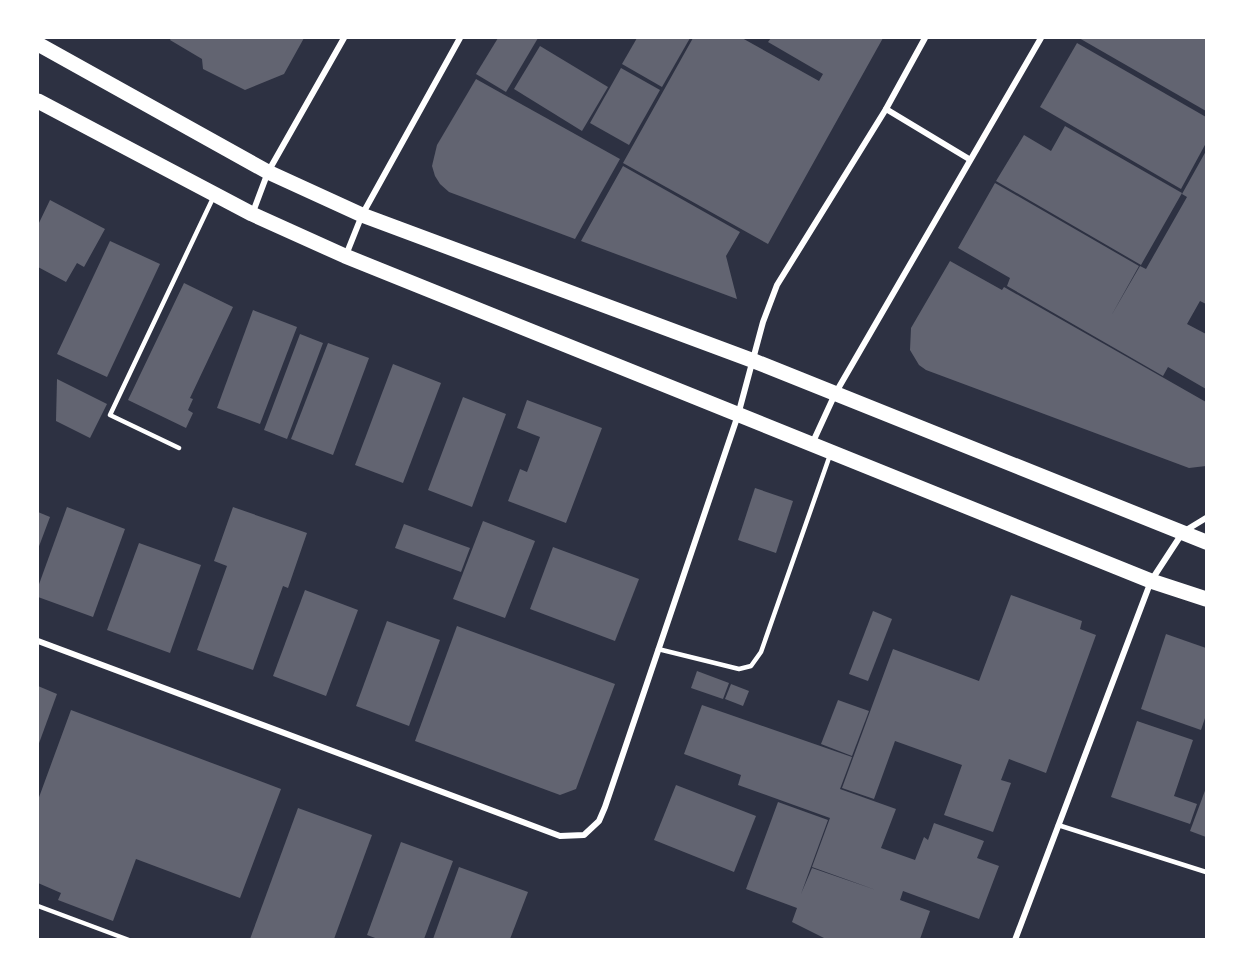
<svg xmlns="http://www.w3.org/2000/svg" width="1244" height="977" viewBox="0 0 1244 977" font-family="'Roboto Condensed',sans-serif">
<style>
.building{fill:#626471}
.lines{fill:none;stroke-linecap:round;stroke-linejoin:round}
.service{stroke:#fff;stroke-width:4.5}
.minor{stroke:#fff;stroke-width:6}
.primary{stroke:#fff;stroke-width:15}
</style>
<rect width="100%" height="100%" fill="#2d3142"/>
<!-- building -->
<g class="building">
<polygon points="171,38 304,38 284,74 245,90 203,69 202,59 170,40"/>
<polygon points="498,38 538,38 506,92 476,74"/>
<polygon points="637,38 690,38 662,87 622,64"/>
<polygon points="693,38 742,38 819,81 823,74 768,42 771,38 883,38 768,244 623,163"/>
<polygon points="1079,38 1206,38 1206,111"/>
<polygon points="1077,43 1206,117 1206,143 1181,189 1040,107"/>
<polygon points="540,46 608,87 582,131 514,89"/>
<polygon points="621,68 660,90 629,145 590,123"/>
<polygon points="476,79 620,159 575,239 449,192 440,184 435,176 432,166 437,145"/>
<polygon points="1065,126 1182,193 1141,265 996,181 1024,135 1051,151"/>
<polygon points="1206,151 1206,304 1200,301 1187,324 1206,334 1206,389 1168,367 1163,376 1007,286 1010,278 958,248 995,183 1139,266 1111,316 1140,266 1146,269 1187,197 1182,194"/>
<polygon points="623,166 740,232 726,256 737,299 581,241"/>
<polygon points="50,200 105,229 84,267 77,263 66,282 38,267 38,225"/>
<polygon points="110,241 160,264 107,377 57,354"/>
<polygon points="950,261 1002,290 1004,287 1206,402 1206,466 1189,468 926,370 919,365 910,350 911,328"/>
<polygon points="184,283 233,307 190,398 193,399 188,410 193,413 186,428 128,400"/>
<polygon points="253,310 297,327 260,424 217,408"/>
<polygon points="300,334 323,343 287,439 264,430"/>
<polygon points="328,343 369,358 333,455 291,439"/>
<polygon points="393,364 441,383 403,483 355,465"/>
<polygon points="57,379 107,404 90,438 56,421"/>
<polygon points="463,397 506,414 472,507 428,490"/>
<polygon points="527,400 602,428 566,523 508,501 520,469 527,472 540,437 517,428"/>
<polygon points="755,488 793,501 776,553 738,540"/>
<polygon points="67,507 125,529 93,617 38,597 38,587"/>
<polygon points="233,507 307,533 288,588 283,586 253,670 197,650 227,566 214,561"/>
<polygon points="38,512 50,517 38,549"/>
<polygon points="483,521 535,541 505,618 453,599"/>
<polygon points="404,524 470,548 461,572 395,548"/>
<polygon points="139,543 201,565 170,653 107,630"/>
<polygon points="553,547 639,579 615,641 530,609"/>
<polygon points="305,590 358,610 326,696 273,676"/>
<polygon points="1011,595 1082,621 1080,629 1096,635 1046,773 1009,759 1001,780 1011,783 993,832 944,815 962,765 895,741 874,799 842,788 893,649 979,681"/>
<polygon points="873,611 892,619 868,681 849,674"/>
<polygon points="387,621 440,640 409,726 356,706"/>
<polygon points="457,626 615,684 576,789 560,795 415,741"/>
<polygon points="1166,634 1206,648 1206,715 1201,730 1141,709"/>
<polygon points="697,671 729,683 723,699 691,688"/>
<polygon points="731,684 749,691 743,706 725,699"/>
<polygon points="38,686 57,694 38,746"/>
<polygon points="838,700 869,711 852,756 821,744"/>
<polygon points="702,705 852,757 840,789 896,809 881,848 915,860 924,837 928,840 934,823 984,841 977,858 999,866 979,919 903,891 900,900 930,911 920,939 826,939 792,922 797,908 746,889 778,802 828,820 801,894 812,868 876,890 812,867 830,818 738,785 741,775 684,754"/>
<polygon points="71,710 281,789 240,898 136,859 113,921 58,900 61,893 38,883 38,800"/>
<polygon points="1137,721 1193,740 1174,796 1197,804 1190,824 1111,797"/>
<polygon points="676,785 756,816 734,872 654,840"/>
<polygon points="1206,788 1206,837 1190,831"/>
<polygon points="298,808 372,835 334,939 250,939"/>
<polygon points="401,842 453,861 424,939 378,939 367,935"/>
<polygon points="459,867 528,892 510,939 433,939"/>
</g>
<g class="lines">
<!-- service -->
<g class="service">
<polyline points="179,448 110,415 213,198"/>
<polyline points="658,649 739,669 751,666 761,652 830,455"/>
<polyline points="1058,825 1206,872"/>
<polyline points="38,906 129,940"/>
</g>
<!-- minor -->
<g class="minor">
<polyline points="886,109 969,159"/>
<polyline points="253,212 268,172 344,38"/>
<polyline points="346,255 362,215 460,38"/>
<polyline points="812,444 835,394 1041,38"/>
<polyline points="38,641 560,836 584,835 599,821 605,807 738,415 763,322 777,285 886,109 925,38"/>
<polyline points="1015,940 1151,581 1183,532 1206,518"/>
</g>
<!-- primary -->
<g class="primary">
<polyline points="38,44 268,172 362,215 754,361 1206,542"/>
<polyline points="38,101 252,214 345,256 1151,581 1206,599"/>
</g>
</g>
<!-- border -->
<rect width="1244" height="977" fill="none" stroke="#ffffff" stroke-width="78"/>
</svg>
